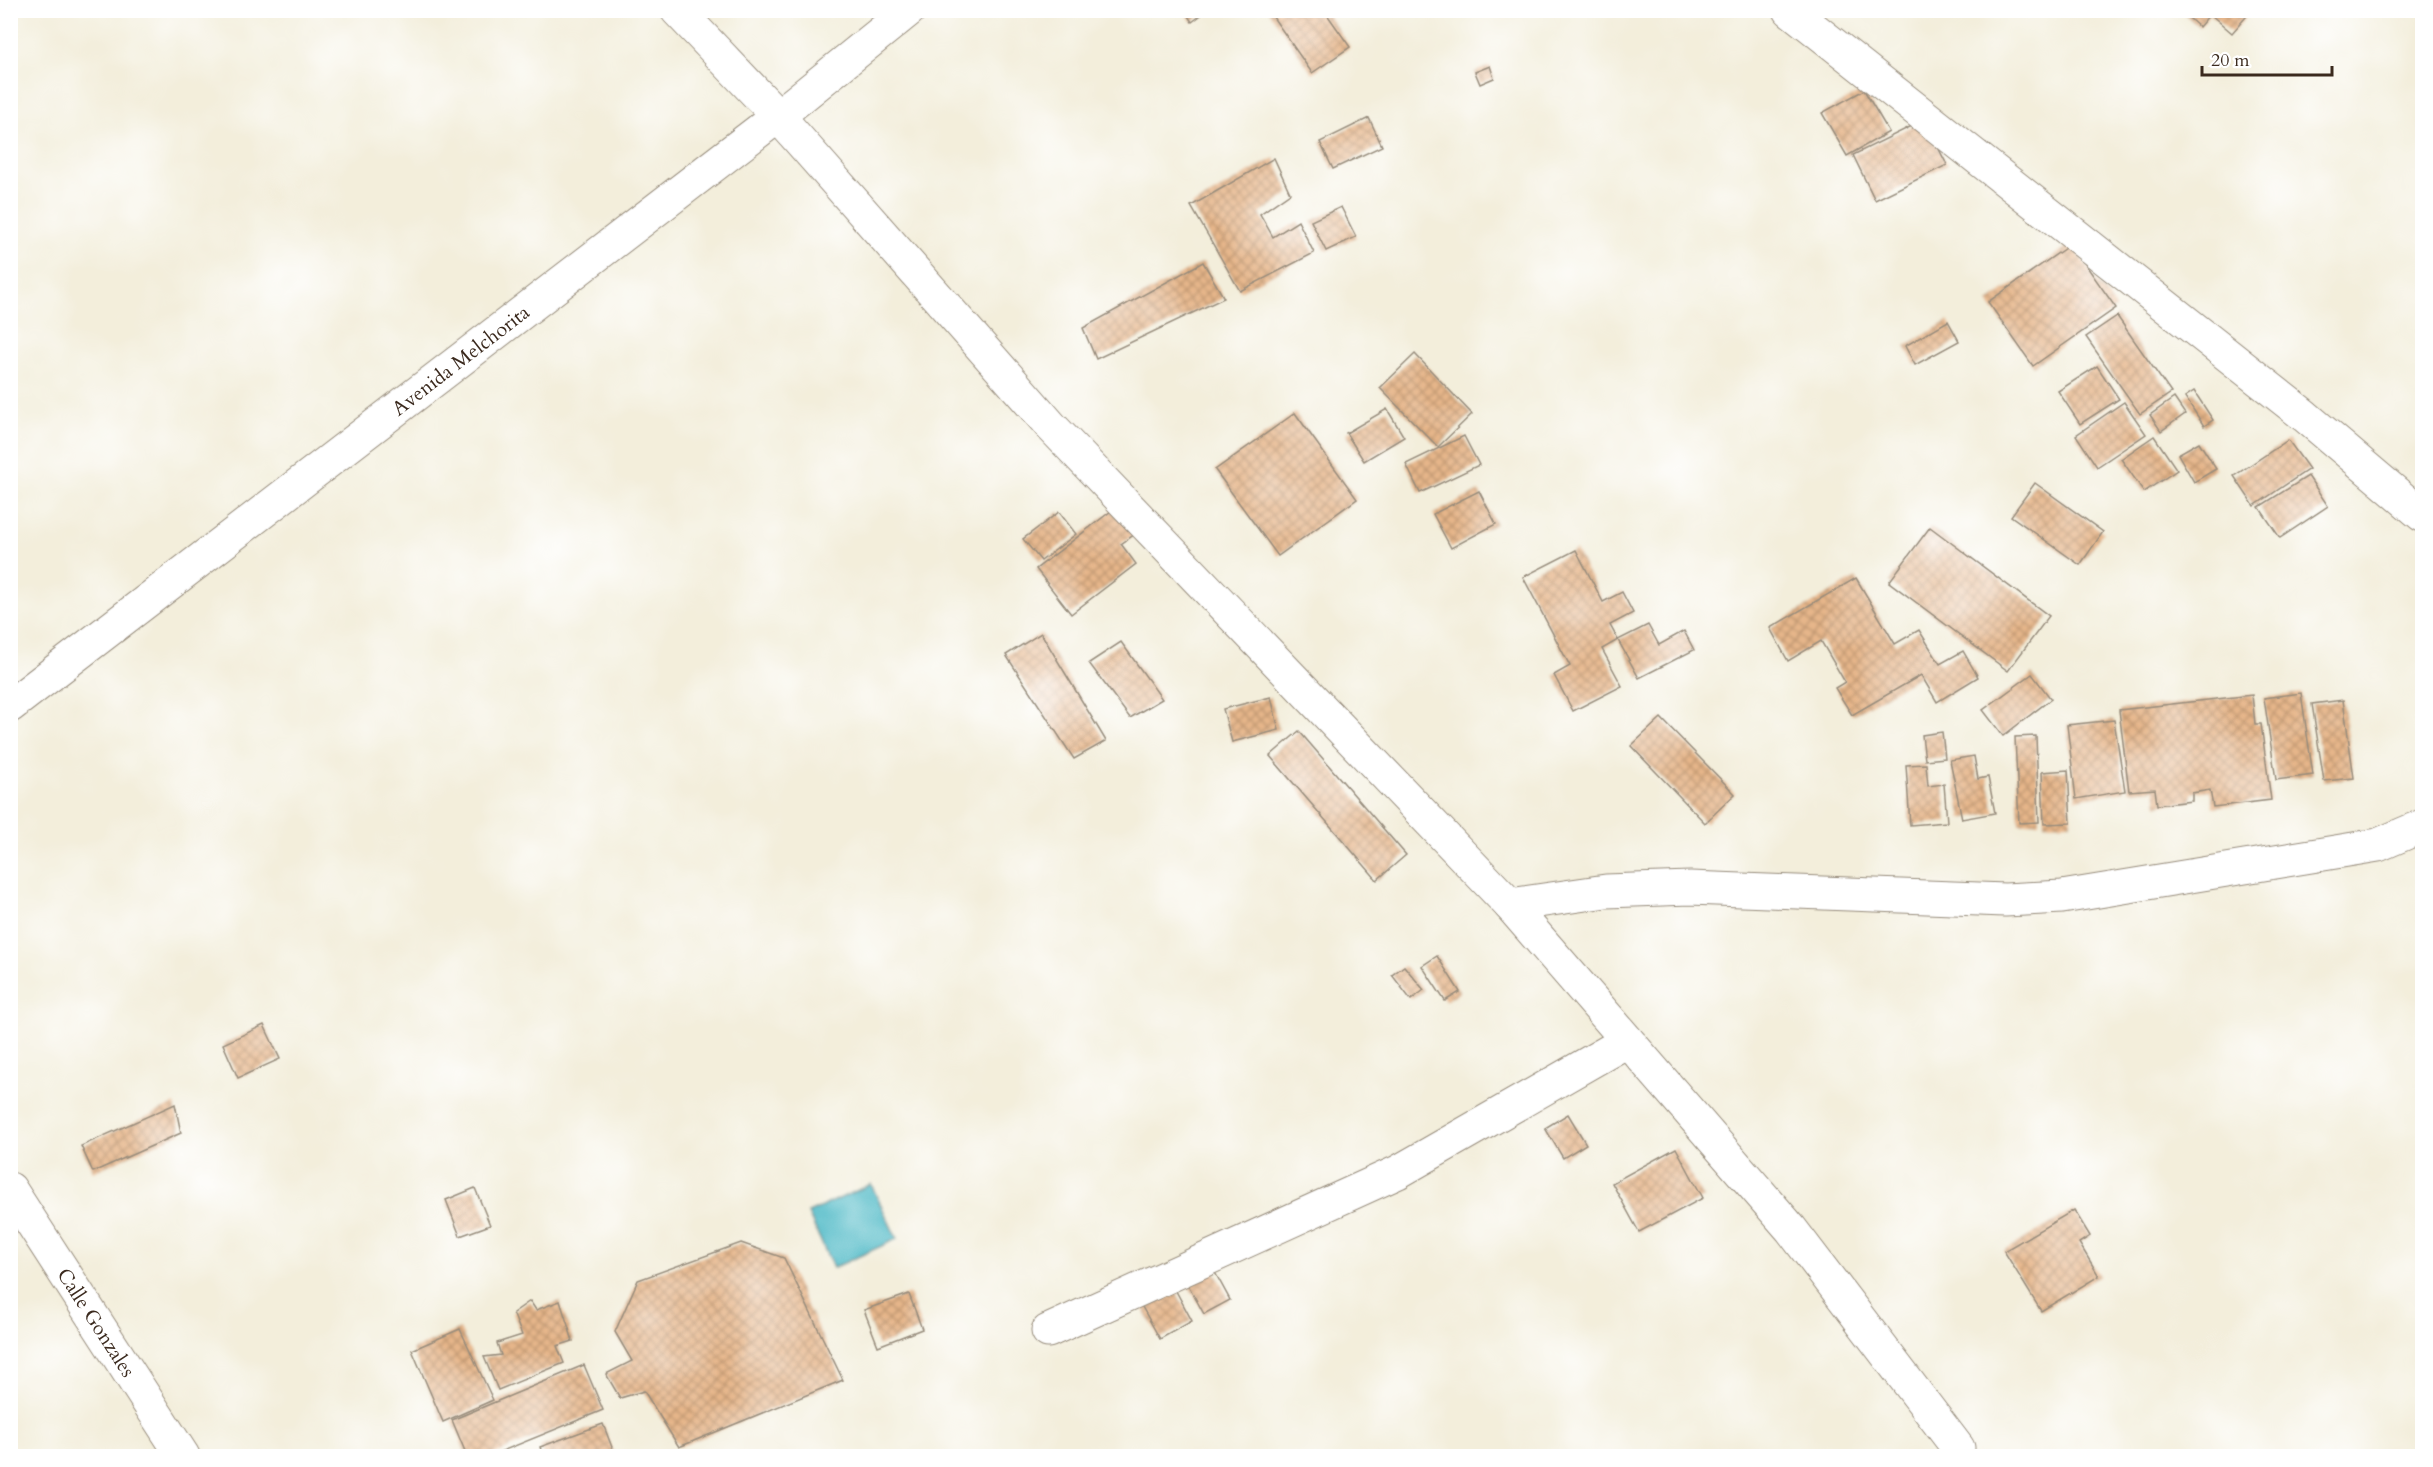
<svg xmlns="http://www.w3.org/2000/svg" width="2433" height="1467" viewBox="0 0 2433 1467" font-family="Cardo,serif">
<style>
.water{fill:#4ab7c4;stroke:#427071;stroke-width:1.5}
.building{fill:url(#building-cross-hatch)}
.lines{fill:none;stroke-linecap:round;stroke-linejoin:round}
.minor-casing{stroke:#978c7c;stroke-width:35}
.major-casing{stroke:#978c7c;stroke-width:35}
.minor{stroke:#fff;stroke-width:33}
.major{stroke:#fff;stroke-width:33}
.labels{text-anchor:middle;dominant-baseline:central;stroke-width:5;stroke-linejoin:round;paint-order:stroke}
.street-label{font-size:20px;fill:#3b2a1e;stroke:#fff}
</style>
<defs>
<pattern id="building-cross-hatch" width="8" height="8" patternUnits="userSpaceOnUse" patternTransform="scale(1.5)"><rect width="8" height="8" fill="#e6b68a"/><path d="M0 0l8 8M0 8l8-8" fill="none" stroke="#bc9470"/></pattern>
</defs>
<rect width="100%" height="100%" fill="#fff"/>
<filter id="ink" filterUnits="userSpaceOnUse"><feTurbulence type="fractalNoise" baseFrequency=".0167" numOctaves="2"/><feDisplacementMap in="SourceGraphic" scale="12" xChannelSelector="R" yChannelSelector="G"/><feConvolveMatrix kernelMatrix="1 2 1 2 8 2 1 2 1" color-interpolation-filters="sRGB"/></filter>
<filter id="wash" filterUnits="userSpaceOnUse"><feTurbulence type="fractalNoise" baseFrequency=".008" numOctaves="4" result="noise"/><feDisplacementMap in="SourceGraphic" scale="24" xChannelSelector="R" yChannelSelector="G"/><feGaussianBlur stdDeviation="1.35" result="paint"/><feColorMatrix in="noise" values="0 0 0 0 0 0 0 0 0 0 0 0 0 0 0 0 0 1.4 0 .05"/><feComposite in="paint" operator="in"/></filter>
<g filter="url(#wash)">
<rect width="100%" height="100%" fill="#f3eedb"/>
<!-- water -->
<polygon class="water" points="871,1184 897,1239 833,1268 808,1213"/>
<g id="blocks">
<!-- building -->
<g class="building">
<polygon points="1184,10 1208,10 1192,22"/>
<polygon points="1268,10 1324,10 1350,47 1312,73"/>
<polygon points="2180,10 2252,10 2232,33 2210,14 2199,27"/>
<polygon points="1490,66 1494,78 1480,84 1475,72"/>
<polygon points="1864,90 1889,132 1847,156 1822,113"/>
<polygon points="1369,118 1382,146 1333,169 1320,142"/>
<polygon points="1924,120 1947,165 1875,200 1853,155"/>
<polygon points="1274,158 1290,193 1260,214 1273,237 1298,221 1314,253 1240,291 1191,206"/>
<polygon points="1341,207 1356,237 1326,251 1311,221"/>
<polygon points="2071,244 2116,308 2033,366 1988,302"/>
<polygon points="1203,262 1224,298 1096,359 1083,328"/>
<polygon points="2117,316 2171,393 2140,414 2086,337"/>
<polygon points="1948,321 1959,341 1915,365 1905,346"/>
<polygon points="1415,354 1472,414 1438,447 1380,388"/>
<polygon points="2097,366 2119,399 2080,424 2058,391"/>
<polygon points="2194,391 2213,420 2204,426 2185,397"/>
<polygon points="2174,398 2185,414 2161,431 2150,415"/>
<polygon points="2124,402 2146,434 2097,467 2076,435"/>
<polygon points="1387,409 1404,437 1364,461 1346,433"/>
<polygon points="1295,413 1357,499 1278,556 1215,470"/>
<polygon points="1464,436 1479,465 1420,493 1406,464"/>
<polygon points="2154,436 2177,470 2144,492 2121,459"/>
<polygon points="2288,440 2309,469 2254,506 2234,476"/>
<polygon points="2199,442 2216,469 2194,482 2178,454"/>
<polygon points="2308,476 2328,506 2280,538 2259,507"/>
<polygon points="2035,483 2103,532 2080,565 2011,516"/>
<polygon points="1479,491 1496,524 1451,548 1433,514"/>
<polygon points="1115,508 1135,534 1121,544 1136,564 1071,614 1036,569"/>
<polygon points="1059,512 1076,534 1041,561 1023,539"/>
<polygon points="1930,527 2049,616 2008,671 1889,582"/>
<polygon points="1576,550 1603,602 1622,592 1633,613 1610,625 1618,640 1602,649 1622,686 1573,711 1554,675 1570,666 1523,577"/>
<polygon points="1856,578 1895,644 1919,630 1940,664 1963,651 1978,677 1937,702 1921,675 1852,715 1835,688 1845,682 1821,641 1788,661 1770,628"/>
<polygon points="1648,625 1659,645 1684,631 1694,650 1639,678 1618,640"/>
<polygon points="1041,633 1106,741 1074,759 1006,655"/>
<polygon points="1121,642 1162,699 1130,718 1089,663"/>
<polygon points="2032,674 2051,699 2003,736 1983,710"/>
<polygon points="2301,693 2313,775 2276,780 2264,698"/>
<polygon points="2252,695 2255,724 2261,724 2271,800 2213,807 2210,790 2192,793 2192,801 2157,805 2155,789 2129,791 2119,710"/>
<polygon points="1271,697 1279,730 1232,742 1223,709"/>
<polygon points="2343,700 2354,778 2324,781 2312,704"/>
<polygon points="1661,718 1735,794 1705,823 1631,746"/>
<polygon points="2114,720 2125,791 2076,799 2067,725"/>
<polygon points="1299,731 1406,855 1377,880 1270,756"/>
<polygon points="1942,732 1945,758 1925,760 1922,735"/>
<polygon points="2036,736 2039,822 2019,823 2015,737"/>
<polygon points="1974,756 1978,779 1988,777 1995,813 1962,819 1950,760"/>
<polygon points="1926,764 1928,786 1944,784 1947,822 1910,825 1906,765"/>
<polygon points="2068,770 2071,823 2044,824 2042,772"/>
<polygon points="1437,956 1460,992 1445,1001 1422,966"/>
<polygon points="1404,966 1424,990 1411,1000 1392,975"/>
<polygon points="264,1025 280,1059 238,1078 223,1044"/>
<polygon points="175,1104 181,1133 93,1172 81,1146"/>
<polygon points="1568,1114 1586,1144 1563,1158 1545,1128"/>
<polygon points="1676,1148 1703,1198 1639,1232 1612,1183"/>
<polygon points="475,1188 490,1225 460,1236 446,1200"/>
<polygon points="2074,1210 2090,1236 2079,1243 2099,1276 2041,1311 2004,1251"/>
<polygon points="741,1243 784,1258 843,1380 679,1447 644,1391 620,1398 606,1374 632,1361 615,1332 638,1280"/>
<polygon points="1212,1267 1230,1300 1204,1314 1186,1281"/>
<polygon points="1169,1278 1192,1321 1160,1339 1136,1296"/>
<polygon points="909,1294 922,1329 878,1346 864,1310"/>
<polygon points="530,1301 536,1310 560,1301 573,1341 557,1346 564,1363 498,1390 484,1357 501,1355 497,1343 522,1335 513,1313"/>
<polygon points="460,1329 493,1400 443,1422 412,1350"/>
<polygon points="584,1365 603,1410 490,1456 467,1456 452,1420"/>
<polygon points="603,1424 615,1455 543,1456 540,1447"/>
</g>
</g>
</g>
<g filter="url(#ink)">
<use href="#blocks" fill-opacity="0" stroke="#978c7c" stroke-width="1.5"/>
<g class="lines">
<!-- minor casing -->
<g class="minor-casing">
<g id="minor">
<polyline points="677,10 778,116 1051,426 1510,905 1606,891 1690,888 2005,900 2062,897 2378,845 2422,826"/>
<polyline points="1790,10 2305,416 2422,515"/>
<polyline points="1510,905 1791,1229 1958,1448"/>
<path id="s1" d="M 10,1189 L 183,1456"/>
<polyline points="1048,1331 1398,1172 1627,1041"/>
</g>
</g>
<!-- major casing -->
<g class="major-casing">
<g id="major">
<path id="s2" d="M 10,706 L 778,116 L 909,10"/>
</g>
</g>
<!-- minor -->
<use href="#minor" class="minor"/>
<!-- major -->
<use href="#major" class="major"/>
</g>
</g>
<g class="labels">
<!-- street labels -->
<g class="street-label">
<text stroke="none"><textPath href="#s2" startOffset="568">Avenida Melchorita</textPath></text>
<text stroke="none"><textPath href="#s1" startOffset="159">Calle Gonzales</textPath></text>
</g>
</g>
<!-- margin -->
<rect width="2433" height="1467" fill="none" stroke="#fff" stroke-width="36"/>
<!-- scale -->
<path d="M2202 66v9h130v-9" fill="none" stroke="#3b2a1e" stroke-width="3"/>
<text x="2211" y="66" font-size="18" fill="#3b2a1e" stroke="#ffffff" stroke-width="4.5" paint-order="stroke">20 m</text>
</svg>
